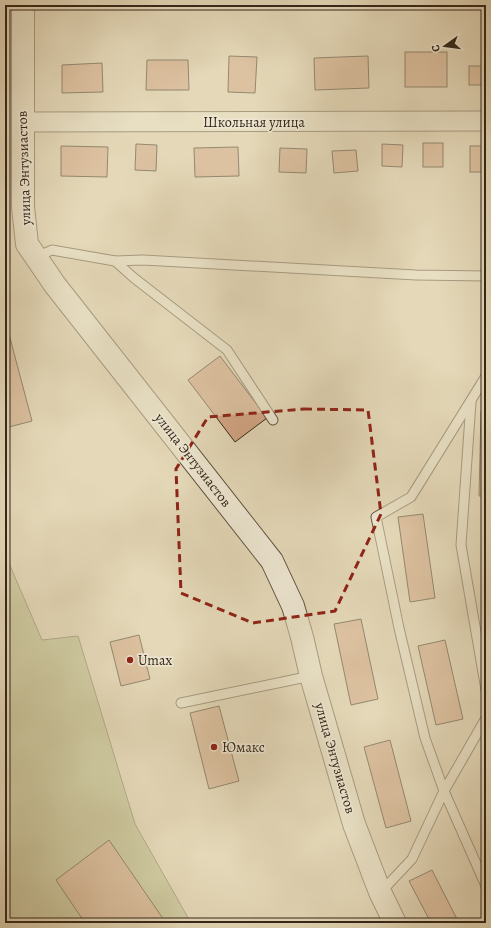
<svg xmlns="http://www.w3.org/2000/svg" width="491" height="928" viewBox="0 0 491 928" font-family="Alegreya,serif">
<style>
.green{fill:#b9bd8b;stroke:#767252}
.building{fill:#d4a686;stroke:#342719}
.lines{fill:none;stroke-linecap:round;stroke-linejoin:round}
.service-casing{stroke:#605341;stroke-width:11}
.minor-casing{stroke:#605341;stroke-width:21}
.tertiary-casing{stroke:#605341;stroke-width:24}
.service{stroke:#ede6d1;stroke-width:9}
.minor{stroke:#ede6d1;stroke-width:19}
.tertiary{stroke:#ede6d1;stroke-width:22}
.marked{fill:none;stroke:#8f2418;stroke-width:3;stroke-dasharray:8 5;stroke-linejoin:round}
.poi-dot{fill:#8f2418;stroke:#ede6d1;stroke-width:1.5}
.labels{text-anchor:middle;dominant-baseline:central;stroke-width:3.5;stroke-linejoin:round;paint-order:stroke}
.street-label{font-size:14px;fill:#342719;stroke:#ede6d1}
.poi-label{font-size:14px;fill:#342719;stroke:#ede6d1;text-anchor:start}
</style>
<rect width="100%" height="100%" fill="#e4d8b8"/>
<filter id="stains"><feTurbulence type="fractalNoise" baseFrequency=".005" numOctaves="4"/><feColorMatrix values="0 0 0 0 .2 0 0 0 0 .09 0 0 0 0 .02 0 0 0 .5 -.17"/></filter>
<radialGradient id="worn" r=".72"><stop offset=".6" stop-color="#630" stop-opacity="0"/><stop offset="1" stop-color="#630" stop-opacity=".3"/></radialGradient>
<!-- green -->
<polygon class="green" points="5,554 42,640 78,636 135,824 191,923 5,923"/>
<!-- building -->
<g class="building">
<rect x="405" y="52" width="42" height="35"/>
<polygon points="229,56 257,57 255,93 228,92"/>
<polygon points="368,56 369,88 315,90 314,58"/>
<polygon points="147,60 188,60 189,90 146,90"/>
<polygon points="102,63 103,92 62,93 62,65"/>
<rect x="469" y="66" width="17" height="19"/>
<rect x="423" y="143" width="20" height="24"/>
<polygon points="136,144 157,145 156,171 135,170"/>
<polygon points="382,144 403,145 402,167 382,166"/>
<polygon points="61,146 108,147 107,177 61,176"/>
<rect x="470" y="146" width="16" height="26"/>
<polygon points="238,147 239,176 195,177 194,148"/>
<polygon points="280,148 307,149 306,173 279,172"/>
<polygon points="356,150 358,171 334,173 332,151"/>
<polygon points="5,319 32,421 5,428"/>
<polygon points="220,356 267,418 235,442 188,380"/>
<polygon points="481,411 486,411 486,496 479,496"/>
<polygon points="423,514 435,598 410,602 398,517"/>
<polygon points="486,535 486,553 484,536"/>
<polygon points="361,619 378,699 351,705 334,624"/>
<polygon points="139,635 150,679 121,686 110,642"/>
<polygon points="445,640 463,719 436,725 418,646"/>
<polygon points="219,706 239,781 209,789 190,713"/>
<polygon points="390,740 411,821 386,828 364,747"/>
<polygon points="109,840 166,923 85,923 56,880"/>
<polygon points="432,870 459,923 431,923 409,881"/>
</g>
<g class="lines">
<!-- service casing -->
<g class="service-casing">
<g id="service">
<polyline points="36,257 52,250 115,261 143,260 416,275 486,276"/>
<polyline points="115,261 134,278 227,350 273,420"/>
<polyline points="486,376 411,497 376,517 399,628 425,738 444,791 486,886"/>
<polyline points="471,402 461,545 486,690"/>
<polyline points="181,703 311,676"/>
<polyline points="381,892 412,859 444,791 486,718"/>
</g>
</g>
<!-- minor casing -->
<g class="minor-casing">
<polyline id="minor" points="22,122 486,121"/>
</g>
<!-- tertiary casing -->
<g class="tertiary-casing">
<polyline id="tertiary" points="23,5 23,207 27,244 55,285 272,561 293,606 302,637 311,676 354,824 380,892 395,923"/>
</g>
<!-- service -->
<use href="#service" class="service"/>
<!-- minor -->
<use href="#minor" class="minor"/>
<!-- tertiary -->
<use href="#tertiary" class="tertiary"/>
</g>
<!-- marked area -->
<path d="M0 0H491V928H0ZM 304,409 L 368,410 L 381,514 L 335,611 L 253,623 L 181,593 L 176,469 L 208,417 Z" fill="#e4d8b8" fill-opacity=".55" fill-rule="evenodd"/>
<path class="marked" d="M 304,409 L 368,410 L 381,514 L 335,611 L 253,623 L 181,593 L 176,469 L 208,417 Z"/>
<!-- markers -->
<g class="poi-dot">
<circle cx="130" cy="660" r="4"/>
<circle cx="214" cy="747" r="4"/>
</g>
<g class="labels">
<!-- street labels -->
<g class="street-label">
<text x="254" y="122">Школьная улица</text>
<text transform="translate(24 168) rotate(-92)">улица Энтузиастов</text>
<text transform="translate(193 460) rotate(52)">улица Энтузиастов</text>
<text transform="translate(335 758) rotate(74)">улица Энтузиастов</text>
</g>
<!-- poi labels -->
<g class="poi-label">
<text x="138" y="660">Umax</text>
<text x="222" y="747">Юмакс</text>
</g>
</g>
<!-- margin -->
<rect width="491" height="928" fill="none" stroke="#e4d8b8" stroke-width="20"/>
<rect x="6" y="6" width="479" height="916" fill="none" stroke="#342719" stroke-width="2"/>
<rect x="10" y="10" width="471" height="908" fill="none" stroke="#342719"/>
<!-- north arrow -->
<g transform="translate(445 46) rotate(256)" stroke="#ede6d1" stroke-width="3" paint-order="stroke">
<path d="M0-3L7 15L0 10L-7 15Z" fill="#342719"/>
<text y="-6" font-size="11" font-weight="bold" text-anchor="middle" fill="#342719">С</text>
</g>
<rect width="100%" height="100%" filter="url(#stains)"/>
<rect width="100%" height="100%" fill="url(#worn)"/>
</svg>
